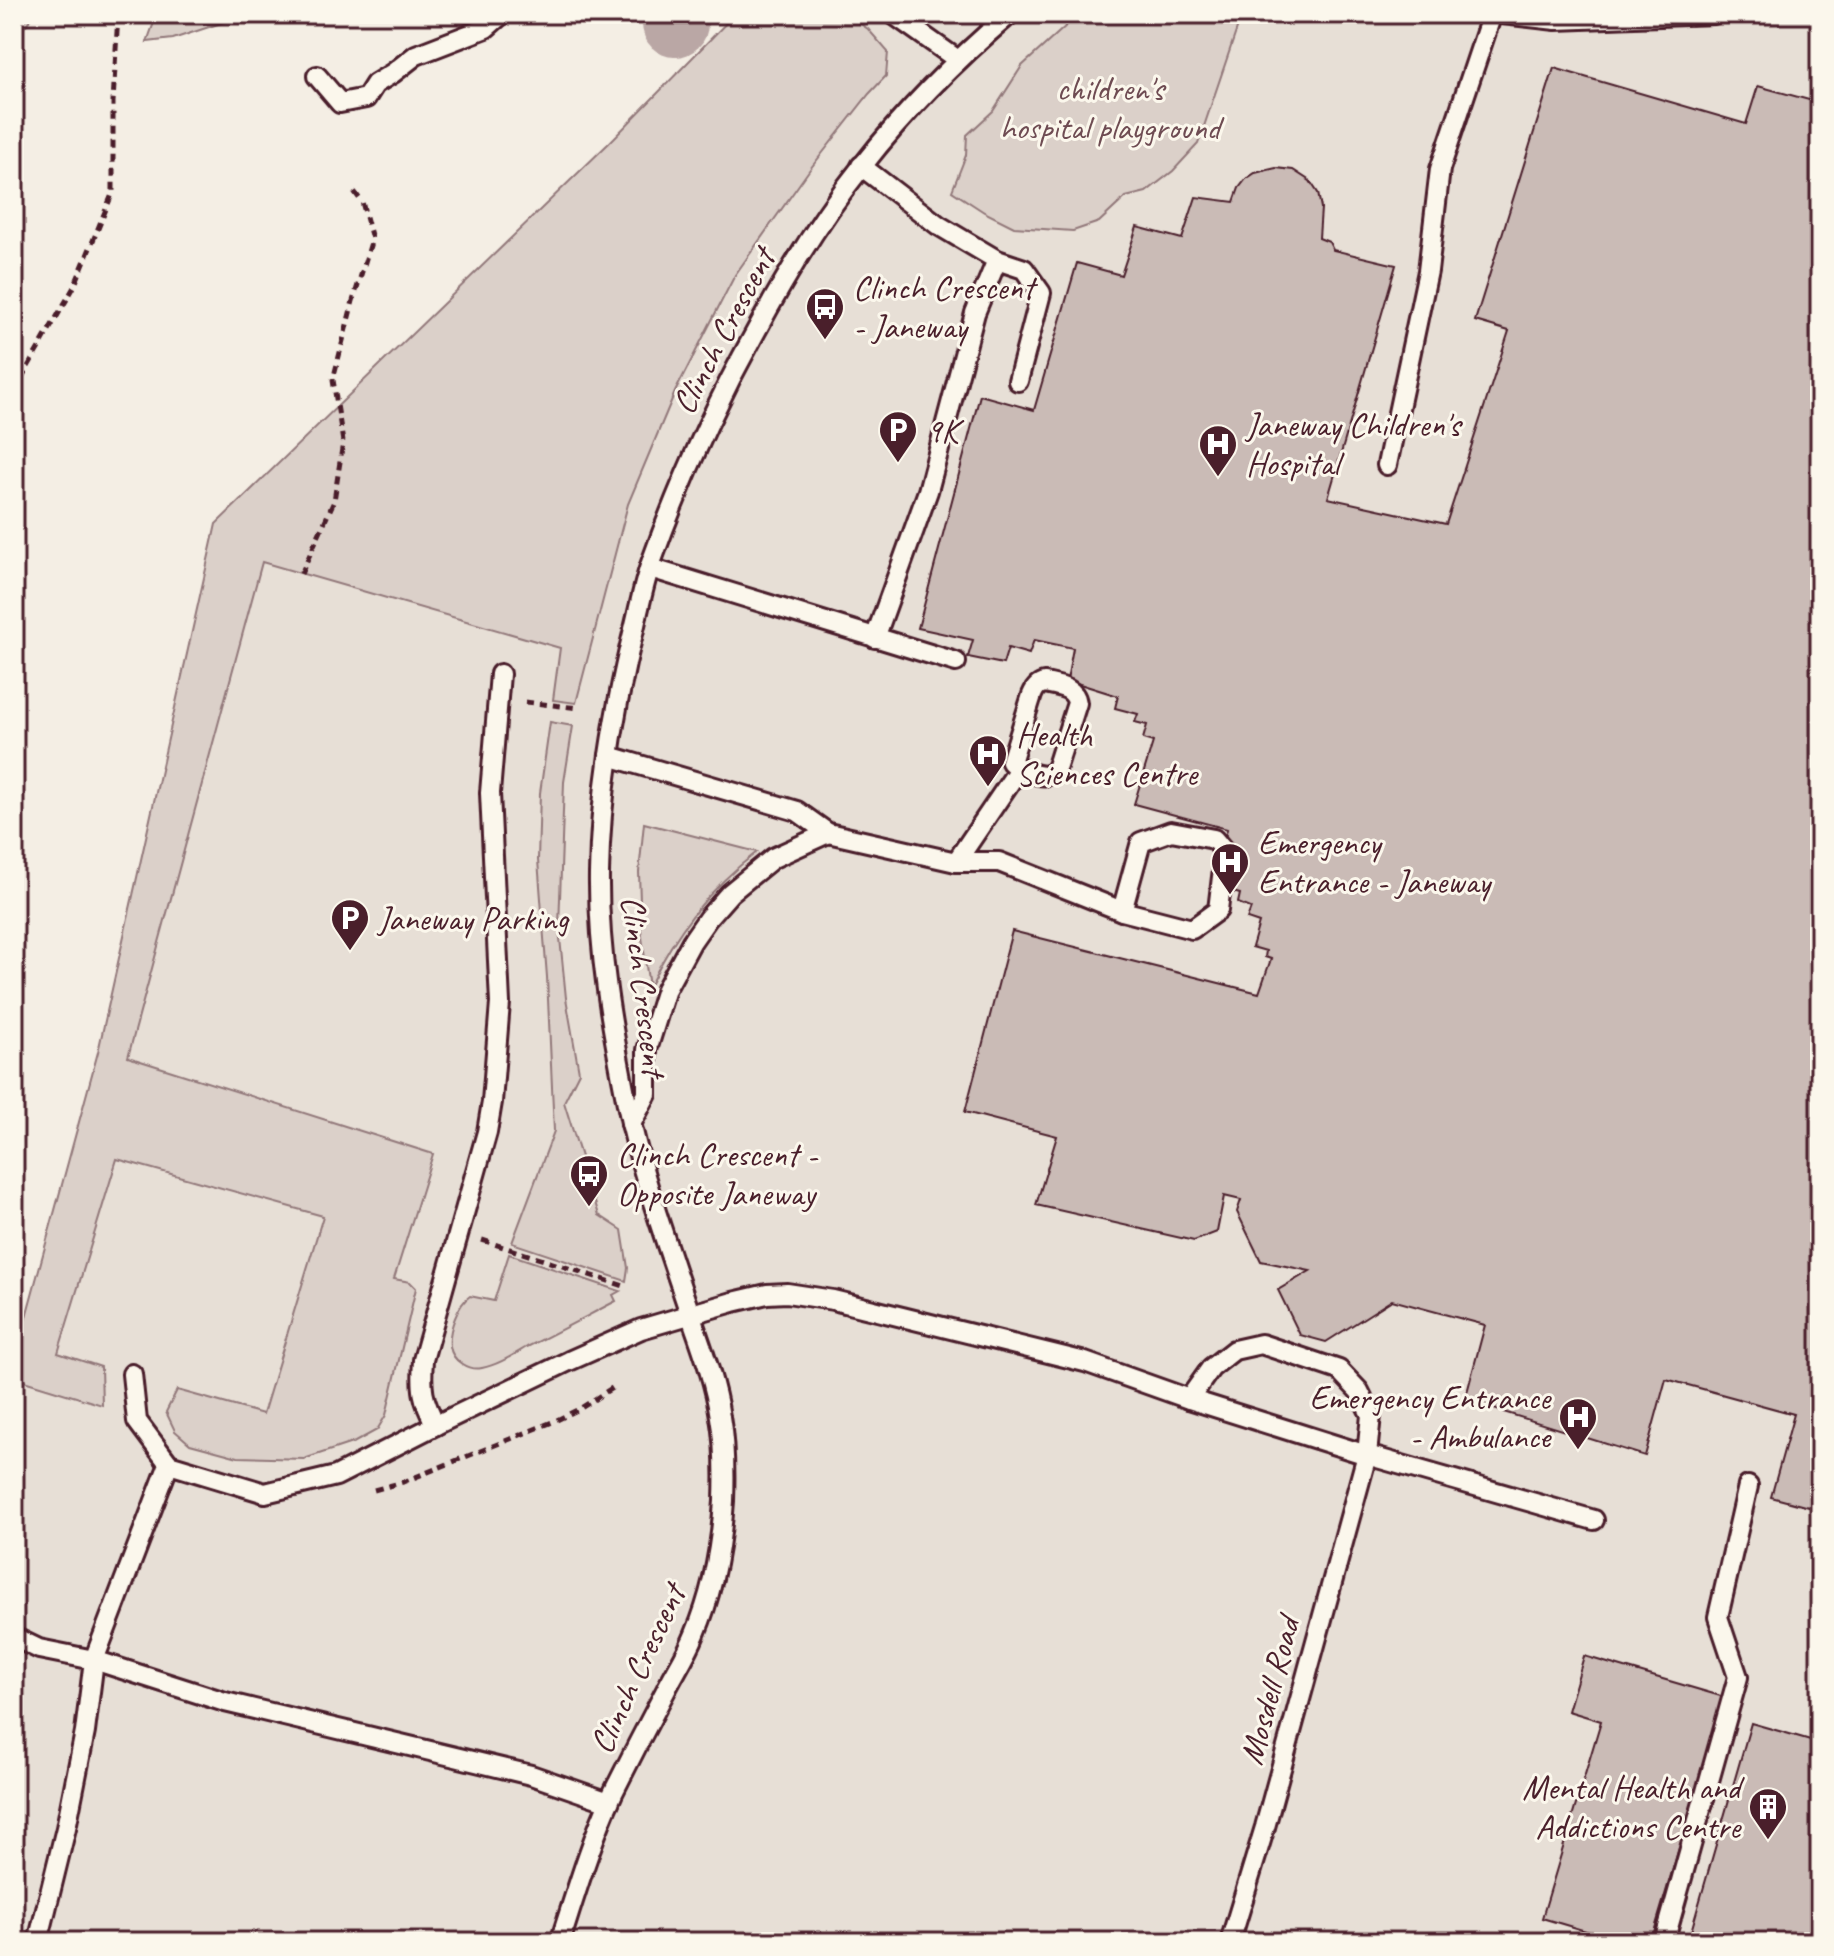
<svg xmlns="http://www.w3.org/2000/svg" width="1834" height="1956" viewBox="0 0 1834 1956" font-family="Caveat,sans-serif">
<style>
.built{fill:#e7dfd6}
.green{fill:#dbd0c9;stroke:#92787a;stroke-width:2}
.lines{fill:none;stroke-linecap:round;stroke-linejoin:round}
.river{stroke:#baa7a5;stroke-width:66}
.building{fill:#cabbb6;stroke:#4a1f2b;stroke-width:2}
.lane-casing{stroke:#4a1f2b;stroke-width:24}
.path{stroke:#4a1f2b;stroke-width:5;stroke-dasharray:8 6;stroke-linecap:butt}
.lane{stroke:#fbf7ec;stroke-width:18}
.labels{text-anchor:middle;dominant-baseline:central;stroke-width:6;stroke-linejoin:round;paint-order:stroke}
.park-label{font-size:34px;fill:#6e4b52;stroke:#fbf7ec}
.poi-label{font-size:34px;fill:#4a1f2b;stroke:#fbf7ec;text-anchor:start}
.street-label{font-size:34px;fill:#4a1f2b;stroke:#fbf7ec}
</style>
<rect width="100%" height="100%" fill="#f4eee4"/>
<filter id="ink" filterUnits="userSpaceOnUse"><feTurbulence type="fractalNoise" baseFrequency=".0125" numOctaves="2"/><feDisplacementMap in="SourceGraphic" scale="16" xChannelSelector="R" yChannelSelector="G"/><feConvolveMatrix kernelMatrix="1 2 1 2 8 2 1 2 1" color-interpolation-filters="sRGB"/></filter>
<g filter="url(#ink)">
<!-- built -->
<polygon class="built" points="735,14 1820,14 1820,1942 14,1942 14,1424 216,524 609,143"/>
<!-- green -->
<g class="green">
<polygon points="14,14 35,14 14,39"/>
<polygon points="157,14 248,14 173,39 147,42"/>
<polygon points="735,14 846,14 868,29 888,52 886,76 869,94 810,169 735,275 675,392 628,504 576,703 553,700 560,648 262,562 128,1057 433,1154 394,1279 410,1282 416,1288 386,1415 377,1430 355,1442 304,1459 238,1457 190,1444 175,1431 166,1412 177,1390 263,1414 323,1216 117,1159 58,1353 101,1367 102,1405 14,1378 14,1361 98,1052 216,524 609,143"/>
<polygon points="1079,14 1242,14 1198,144 1173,171 1146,192 1126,197 1099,222 1073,231 1014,227 984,212 952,191 966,155 967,135 993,111 1022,66"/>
<polygon points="550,722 573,726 564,782 559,928 566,998 579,1072 564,1102 599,1215 622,1230 628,1268 626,1281 512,1243 554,1131 547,977 538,860 540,793"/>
<path d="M 644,823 L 757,852 C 708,889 675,933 649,987 L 641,930 L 639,872 Z"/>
<path d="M 509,1254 L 620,1291 L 613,1295 L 616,1301 C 587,1316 557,1332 527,1347 C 513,1355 498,1365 482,1368 C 468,1371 452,1361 450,1346 C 448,1331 458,1304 470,1296 L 494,1301 Z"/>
</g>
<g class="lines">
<!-- river -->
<polyline class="river" points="675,24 675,14"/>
</g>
<!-- building -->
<g class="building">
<polygon points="1554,68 1746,124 1758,86 1820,103 1820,1510 1771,1497 1794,1414 1666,1379 1645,1456 1465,1400 1485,1325 1392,1300 1326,1342 1300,1335 1278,1290 1310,1271 1261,1261 1237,1212 1241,1200 1224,1196 1217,1232 1194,1241 1036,1205 1057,1136 965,1112 1012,931 1259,993 1271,959 1265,957 1266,951 1252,947 1259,923 1247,919 1251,908 1238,903 1240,894 1215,887 1227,829 1134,804 1153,742 1143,739 1147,725 1135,722 1138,714 1115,708 1118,696 1067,680 1073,648 1034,640 1029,654 1008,648 1003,664 968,657 973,640 918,628 980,395 1034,410 1077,263 1121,275 1137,227 1182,239 1196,197 1234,202 1239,188 1246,179 1255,173 1276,168 1293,170 1310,181 1318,193 1321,208 1319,238 1329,242 1333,250 1396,265 1328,498 1446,524 1509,331 1475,321"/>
<polygon points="1584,1656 1724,1697 1651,1942 1623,1942 1542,1918 1601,1721 1568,1711"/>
<polygon points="1820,1720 1820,1942 1688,1942 1751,1723 1814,1741"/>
</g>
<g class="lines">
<!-- lane casing -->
<g class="lane-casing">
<g id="lane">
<polyline points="893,14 958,60"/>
<polyline points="1502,14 1556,20 1713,14"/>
<polyline points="317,76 340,103 366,98 375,84 393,73 416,55 486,28 502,14"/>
<polyline points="861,166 938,225 997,260 975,313 928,491 875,638"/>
<polyline points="997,260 1024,269 1041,293 1018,381"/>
<polyline points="1387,465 1428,271 1440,169 1492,14"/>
<polyline points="650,568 956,662"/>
<path d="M 1045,683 C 1058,686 1075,687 1077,703 L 1057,766 C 1054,771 1053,774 1048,775 C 1039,778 1016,768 1011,762 L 1032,695 C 1035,688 1038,684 1045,683 Z"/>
<polyline points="609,756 797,811 828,833 956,862 999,862 1122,911"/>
<polygon points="1171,831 1214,839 1225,852 1218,910 1192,929 1122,911 1141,842"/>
<polyline points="956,862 1019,769"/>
<polyline points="631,1124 647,1094 647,1050 666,989 692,941 708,918 730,893 773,858 828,833"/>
<polyline points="132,1374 137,1421 169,1464 265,1493 336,1476 436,1425 569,1361 641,1329 733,1302 767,1294 787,1293 833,1300 1085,1362 1189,1399 1367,1455 1594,1520"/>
<polyline points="1189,1399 1211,1368 1234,1350 1261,1344 1339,1370 1359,1391 1371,1415 1367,1455 1265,1827 1230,1942"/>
<path d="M 436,1425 C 422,1400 421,1388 423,1360 L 487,1132 L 492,1102 L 500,1003 L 490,793 L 500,674"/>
<polyline points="169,1464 94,1660 225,1702 531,1775 609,1802"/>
<polyline points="14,1637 39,1649 94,1660 85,1732 66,1828 38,1942"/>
<path d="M 560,1942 C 576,1892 591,1841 613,1793 C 630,1759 648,1724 666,1690 C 675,1672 687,1654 695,1634 C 713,1592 721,1546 724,1501 C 725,1473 725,1444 720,1417 C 714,1376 697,1335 684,1296 C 663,1233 640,1169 627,1104 C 612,1028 598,952 599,874 C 600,790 615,706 635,625 C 640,604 644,583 651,563 C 679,484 714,407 755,333 C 786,275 821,217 863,165 C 906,110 956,60 1010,14"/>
<polyline points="1664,1942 1738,1677 1718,1617 1748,1486"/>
</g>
</g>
<!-- path -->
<g class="path">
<polyline points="14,391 74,287 113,192 113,102 118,14"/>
<polyline points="301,574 334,501 343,442 333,380 353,301 372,239 362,202 351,187"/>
<polyline points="525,702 579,708"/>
<polyline points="482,1240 627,1287"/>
<polyline points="374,1490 403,1482 555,1421 581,1408 615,1386"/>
</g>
<!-- lane -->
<use href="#lane" class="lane"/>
</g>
</g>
<!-- icons -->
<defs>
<g id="bus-pin" transform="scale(2)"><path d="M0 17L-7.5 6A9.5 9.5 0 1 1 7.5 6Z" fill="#4a1f2b" stroke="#fbf7ec"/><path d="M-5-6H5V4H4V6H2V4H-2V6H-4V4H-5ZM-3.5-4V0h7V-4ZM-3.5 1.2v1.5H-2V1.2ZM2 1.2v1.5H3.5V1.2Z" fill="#fff"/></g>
<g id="parking-pin" transform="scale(2)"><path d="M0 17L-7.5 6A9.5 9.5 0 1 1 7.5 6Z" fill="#4a1f2b" stroke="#fbf7ec"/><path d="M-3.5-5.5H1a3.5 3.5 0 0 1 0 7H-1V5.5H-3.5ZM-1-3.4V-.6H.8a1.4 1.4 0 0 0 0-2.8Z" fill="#fff"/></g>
<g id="hospital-pin" transform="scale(2)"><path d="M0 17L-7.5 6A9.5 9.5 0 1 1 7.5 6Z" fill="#4a1f2b" stroke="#fbf7ec"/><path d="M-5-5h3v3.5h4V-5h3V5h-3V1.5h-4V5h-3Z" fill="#fff"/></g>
<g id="building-pin" transform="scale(2)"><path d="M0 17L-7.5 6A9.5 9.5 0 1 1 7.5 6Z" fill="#4a1f2b" stroke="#fbf7ec"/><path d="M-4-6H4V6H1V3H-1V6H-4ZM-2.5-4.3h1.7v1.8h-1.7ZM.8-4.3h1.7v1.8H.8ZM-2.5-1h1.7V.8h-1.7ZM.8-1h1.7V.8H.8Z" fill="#fff"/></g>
</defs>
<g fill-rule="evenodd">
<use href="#bus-pin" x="825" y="307"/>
<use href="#parking-pin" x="898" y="430"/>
<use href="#hospital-pin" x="1218" y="444"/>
<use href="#hospital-pin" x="988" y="754"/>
<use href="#hospital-pin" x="1230" y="862"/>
<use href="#parking-pin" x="350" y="918"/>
<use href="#bus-pin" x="589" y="1174"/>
<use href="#hospital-pin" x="1578" y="1417"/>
<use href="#building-pin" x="1768" y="1807"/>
</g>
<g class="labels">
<!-- park labels -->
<g class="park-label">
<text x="1110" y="88">children's<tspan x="1110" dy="39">hospital playground</tspan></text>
</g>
<!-- poi labels -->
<g class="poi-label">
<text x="853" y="287">Clinch Crescent<tspan x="853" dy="39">- Janeway</tspan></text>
<text x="1246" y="424">Janeway Children's<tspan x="1246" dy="39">Hospital</tspan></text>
<text x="926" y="430">9K</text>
<text x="1016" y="734">Health<tspan x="1016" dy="39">Sciences Centre</tspan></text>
<text x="1258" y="842">Emergency<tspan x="1258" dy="39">Entrance - Janeway</tspan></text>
<text x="378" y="918">Janeway Parking</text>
<text x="617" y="1154">Clinch Crescent -<tspan x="617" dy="39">Opposite Janeway</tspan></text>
<text x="1550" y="1397" text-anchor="end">Emergency Entrance<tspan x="1550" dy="39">- Ambulance</tspan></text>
<text x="1740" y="1787" text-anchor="end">Mental Health and<tspan x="1740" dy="39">Addictions Centre</tspan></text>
</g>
<!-- street labels -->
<g class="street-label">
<text transform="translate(723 331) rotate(-62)">Clinch Crescent</text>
<text transform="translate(644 986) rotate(83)">Clinch Crescent</text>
<text transform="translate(637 1669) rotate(-65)">Clinch Crescent</text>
<text transform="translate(1269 1691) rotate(-75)">Mosdell Road</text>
</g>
</g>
<!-- margin -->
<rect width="1834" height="1956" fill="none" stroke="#fbf7ec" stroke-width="48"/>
<rect x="24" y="24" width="1786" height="1908" fill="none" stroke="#4a1f2b" stroke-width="3" filter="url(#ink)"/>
</svg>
